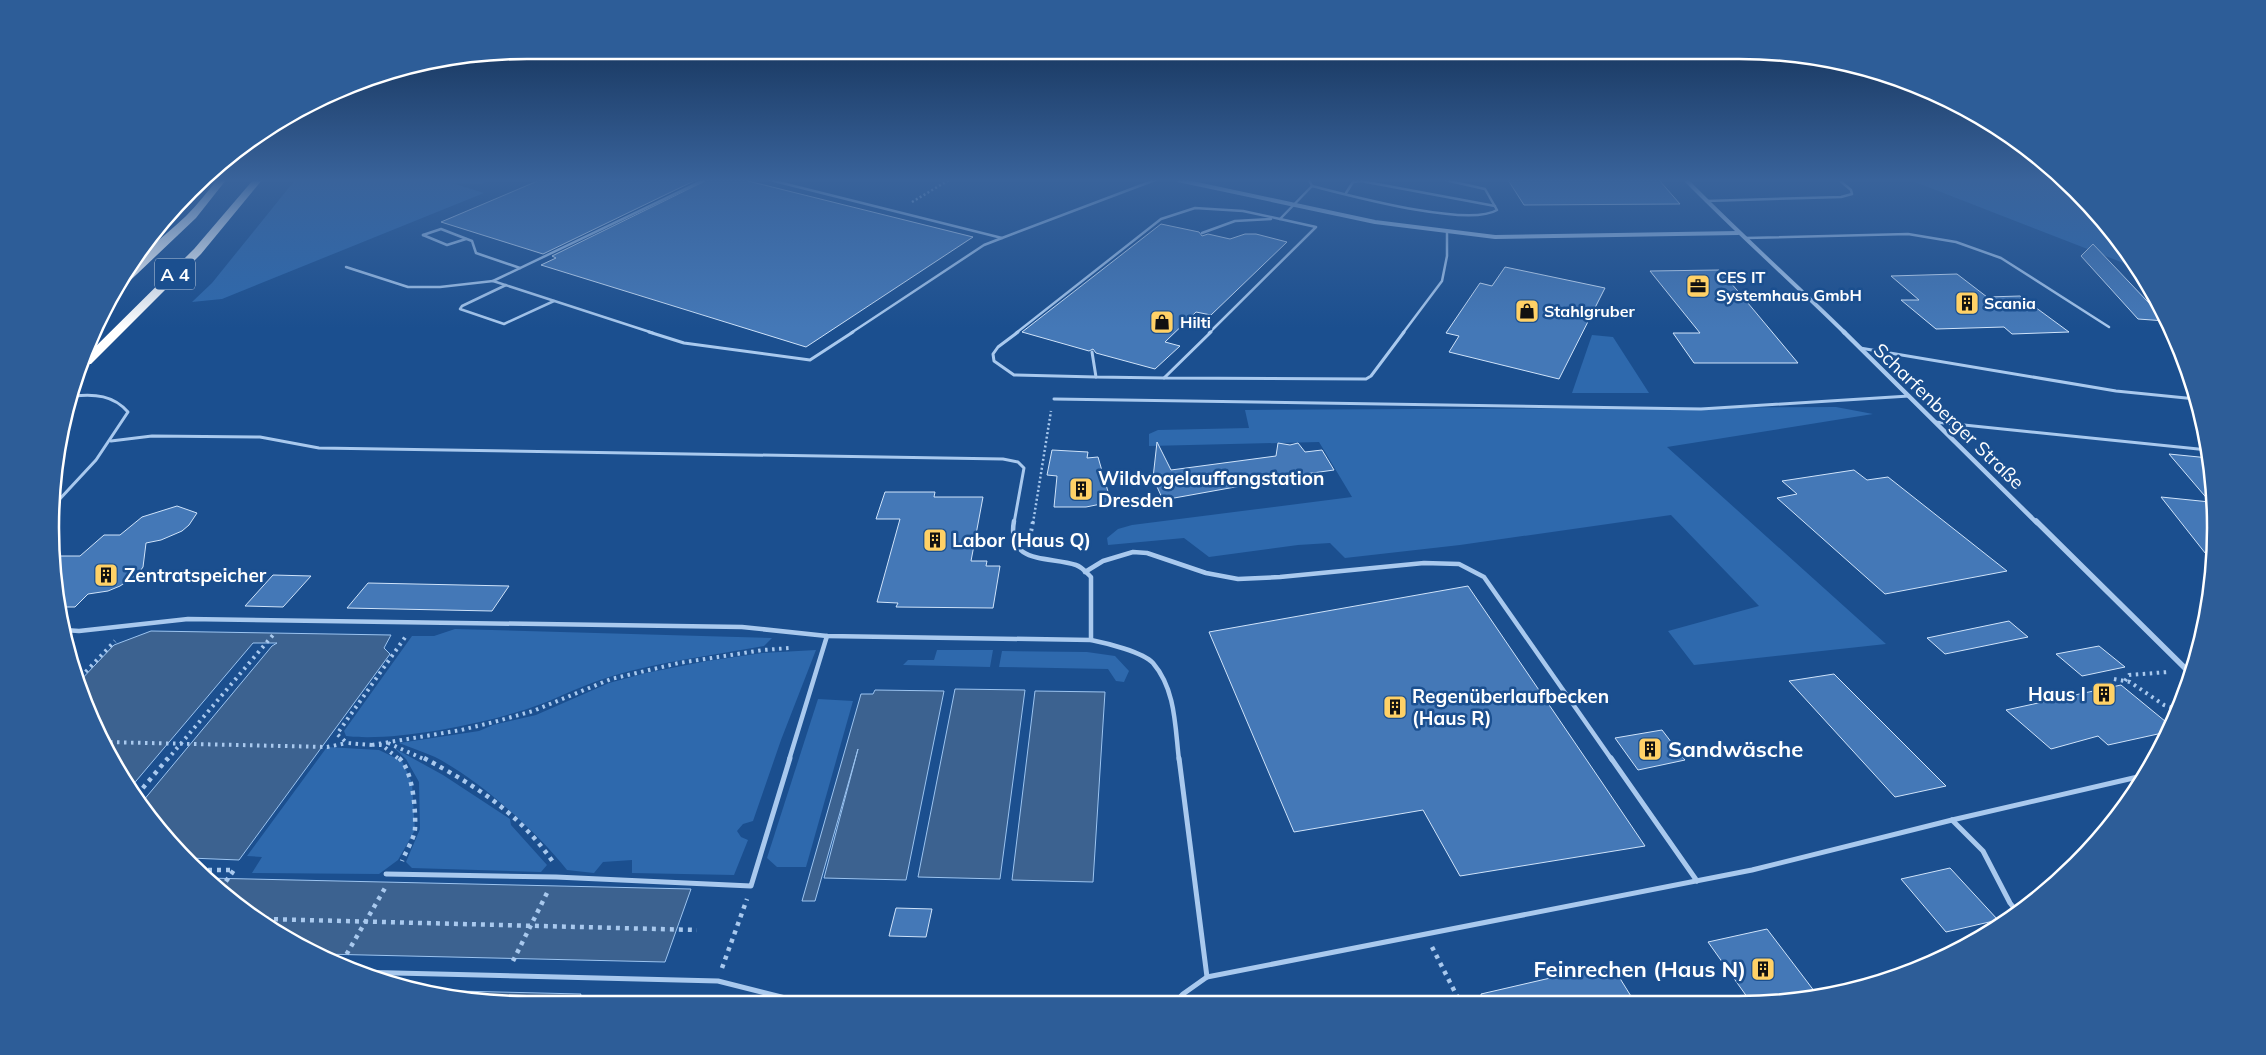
<svg xmlns="http://www.w3.org/2000/svg" width="2266" height="1055" viewBox="0 0 2266 1055" font-family="Mulish,sans-serif">
<style>
.green{fill:#2e69ad}
.water{fill:#3c6290;stroke:#9cc4f0}
.building{fill:#4478b7;stroke:#cfe3fa}
.lines{fill:none;stroke-linecap:round;stroke-linejoin:round}
.path-far2{stroke:#a9c9ee;stroke-width:2.5;stroke-dasharray:2 2.5;stroke-linecap:butt}
.path-far1{stroke:#a9c9ee;stroke-width:4;stroke-dasharray:2.5 4.5;stroke-linecap:butt}
.path{stroke:#a9c9ee;stroke-width:4.5;stroke-dasharray:4 5;stroke-linecap:butt}
.lane-far3{stroke:#a9c9ee;stroke-width:2.5}
.lane-far2{stroke:#a9c9ee;stroke-width:3}
.lane-far1{stroke:#a9c9ee;stroke-width:4.5}
.lane{stroke:#a9c9ee;stroke-width:5}
.street-far2{stroke:#a9c9ee;stroke-width:4}
.street-far1{stroke:#a9c9ee;stroke-width:4.5}
.street{stroke:#a9c9ee;stroke-width:5.5}
.highway{fill:#fff;fill-rule:evenodd}
.labels{text-anchor:middle;dominant-baseline:central;stroke-width:5;stroke-linejoin:round;paint-order:stroke}
.far-poi-label{font-size:16px;font-weight:bold;fill:#fff;stroke:#1b4f8f;text-anchor:start}
.shield{fill:#1b4f8f;stroke:#bbcadd;stroke-width:1}
.shield-label{font-size:18px;font-weight:bold;fill:#fff}
.street-label{font-size:19px;fill:#fff;stroke:#1b4f8f}
.poi-label{font-size:19px;font-weight:bold;fill:#fff;stroke:#1b4f8f;text-anchor:start}
.near-poi-label{font-size:22px;font-weight:bold;fill:#fff;stroke:#1b4f8f;text-anchor:start}
.rim{fill:none;stroke:#fff;stroke-width:2.5}
</style>
<rect width="100%" height="100%" fill="#1b4f8f"/>
<!-- green -->
<g class="green">
<polygon points="295,180 490,180 481,184 452,183 484,193 222,299 192,302 212,283"/>
<polygon points="1910,180 2065,180 2076,190 2139,269"/>
<polygon points="1592,335 1613,337 1649,393 1572,393"/>
<polygon points="1836,407 1873,414 1667,447 1886,644 1694,665 1668,631 1759,606 1671,515 1460,545 1345,558 1330,543 1298,545 1209,557 1184,538 1108,545 1107,538 1118,529 1132,525 1352,497 1319,442 1149,446 1149,434 1158,430 1249,428 1245,410"/>
<path d="M 455,629 L 772,638 L 764,646 C 710,656 653,662 600,680 C 576,688 554,700 530,708 C 483,724 393,742 346,736 L 344,731 L 412,636 L 434,636 Z"/>
<path d="M 816,650 L 781,740 L 753,821 L 743,824 L 737,831 L 741,837 L 748,840 L 734,875 L 632,873 L 632,860 L 603,862 L 594,873 L 567,870 C 535,830 481,781 435,757 C 424,752 411,748 399,743 L 479,731 L 493,725 L 536,715 L 609,683 L 646,673 L 707,661 L 762,653 Z"/>
<polygon points="937,650 993,650 990,667 903,665 908,660 934,660"/>
<polygon points="1002,651 1087,652 1115,656 1129,671 1124,682 1116,681 1108,669 999,667"/>
<polygon points="818,699 853,701 806,867 777,867 767,858"/>
<polygon points="327,747 379,750 402,761 412,783 415,830 398,860 379,874 252,873 262,857 247,856"/>
<polygon points="394,748 443,775 510,819 511,825 547,865 541,872 412,868 406,862 420,829 419,782 406,759"/>
</g>
<!-- water -->
<g class="water">
<polygon points="151,631 391,635 384,648 390,654 239,860 190,858 143,801 272,646 277,643 253,643 131,787 114,766 77,684 114,645"/>
<polygon points="955,689 1025,690 1000,879 918,877"/>
<polygon points="875,690 944,691 906,880 824,878 858,749 815,901 802,901 861,694 873,694"/>
<polygon points="1035,691 1105,692 1093,882 1012,880"/>
<polygon points="206,878 691,889 665,962 322,954 213,887"/>
<path d="M 416,990 L 581,994 L 577,1005 C 526,1005 464,1005 416,990 Z"/>
</g>
<!-- building -->
<g class="building">
<polygon points="540,180 696,180 543,254 441,222"/>
<polygon points="707,180 744,180 973,237 806,347 541,265 556,258 552,256"/>
<polygon points="1508,180 1659,180 1680,204 1524,205"/>
<polygon points="1161,224 1199,232 1202,236 1208,234 1230,239 1245,234 1256,234 1287,242 1211,315 1196,312 1165,342 1180,346 1155,369 1096,353 1093,349 1089,351 1022,332"/>
<polygon points="2093,244 2166,321 2138,319 2081,256"/>
<polygon points="1505,267 1605,288 1559,379 1449,352 1459,336 1446,333 1480,283 1492,286"/>
<polygon points="1719,270 1737,290 1798,363 1694,363 1673,333 1700,333 1650,271"/>
<polygon points="1957,274 1987,297 2020,296 2069,332 2012,334 2004,327 1936,329 1901,300 1919,300 1891,276"/>
<polygon points="1157,442 1171,470 1276,456 1278,443 1290,445 1298,443 1305,452 1322,450 1334,470 1262,480 1263,482 1163,500 1153,478"/>
<polygon points="1052,450 1088,452 1087,458 1098,457 1111,502 1086,507 1054,507 1057,476 1047,475"/>
<polygon points="2169,454 2209,458 2216,527 2213,563 2161,497 2210,502"/>
<polygon points="1854,470 1867,480 1888,477 2007,571 1885,594 1777,498 1797,494 1782,481"/>
<polygon points="885,492 935,492 934,497 983,497 971,561 987,561 986,566 1000,566 993,608 896,607 898,603 877,602 900,519 876,519"/>
<polygon points="177,506 197,513 189,525 182,531 161,540 146,543 143,567 138,574 120,586 108,591 88,594 75,607 58,607 54,590 55,556 80,556 104,535 120,535 142,517"/>
<polygon points="273,575 311,576 283,607 245,606"/>
<polygon points="368,583 509,586 492,611 347,608"/>
<polygon points="1468,586 1601,781 1645,846 1460,876 1423,810 1294,832 1209,632"/>
<polygon points="2009,621 2028,637 1945,654 1927,638"/>
<polygon points="2099,646 2125,667 2082,676 2056,654"/>
<polygon points="1834,674 1946,786 1895,797 1789,681"/>
<polygon points="2121,685 2171,726 2167,732 2108,745 2098,736 2051,749 2006,710"/>
<polygon points="1662,730 1685,760 1638,770 1615,738"/>
<polygon points="1950,868 1998,920 1946,932 1901,879"/>
<polygon points="896,908 932,909 926,937 889,936"/>
<polygon points="1767,929 1818,996 1801,1001 1750,1001 1708,942"/>
<polygon points="1611,964 1634,1001 1482,1002 1481,994"/>
</g>
<g class="lines">
<!-- path-far2 -->
<g class="path-far2">
<polyline points="912,202 949,180"/>
<polyline points="1033,523 1051,411"/>
</g>
<!-- path-far1 -->
<g class="path-far1">
<polyline points="1030,538 1033,521"/>
<polyline points="2114,679 2130,682 2164,705 2180,710"/>
<polyline points="2125,681 2129,675 2168,672"/>
<polyline points="76,682 115,641"/>
<polyline points="103,742 327,747 347,743"/>
<polyline points="388,743 426,760"/>
<polyline points="372,745 461,730 494,722 533,711 611,679 679,663 763,650 790,648"/>
<polyline points="372,745 347,743 337,734 406,636"/>
<polyline points="379,745 382,745 400,760"/>
<polyline points="167,760 273,635"/>
</g>
<!-- path -->
<g class="path">
<path d="M 399,758 C 413,770 416,811 415,829 C 414,839 406,851 402,861"/>
<path d="M 424,758 C 476,786 519,813 553,862"/>
<polyline points="137,795 168,758"/>
<polyline points="199,870 234,870 219,891"/>
<polyline points="265,919 697,930"/>
<polyline points="1432,947 1460,1002"/>
<polyline points="513,961 548,891"/>
<polyline points="342,962 385,888"/>
<polyline points="722,968 747,899"/>
</g>
<!-- lane-far3 -->
<g class="lane-far3">
<polyline points="770,180 1002,238 1155,180"/>
<polyline points="1353,182 1361,181 1495,206"/>
<path d="M 1312,186 C 1348,195 1468,228 1497,210 L 1485,189 L 1445,180"/>
<polyline points="1346,193 1353,182 1352,180"/>
<polyline points="1706,201 1841,197 1852,194 1851,190 1839,180"/>
<polyline points="1202,233 1235,221 1271,219"/>
<polyline points="423,235 441,229 472,241 476,253 520,268"/>
<polyline points="423,235 447,245 466,239"/>
<polyline points="1745,238 1908,234 1956,242 2001,258 2109,327"/>
<polyline points="346,267 408,287 440,287 493,281"/>
<polyline points="506,285 462,306 460,309 504,324 554,301"/>
<polyline points="653,333 493,281 704,180"/>
<polyline points="851,333 984,245 1002,238"/>
<polyline points="1016,333 1161,219 1195,208 1243,211 1280,219"/>
<polyline points="1209,333 1316,227 1280,219 1312,186 1309,180"/>
<polyline points="1403,333 1442,281 1447,256 1447,233"/>
</g>
<!-- lane-far2 -->
<g class="lane-far2">
<polyline points="649,332 684,343 810,360 853,332"/>
<polyline points="1018,332 998,347 993,354 994,361 1014,375 1096,377"/>
<polyline points="1211,332 1164,378 1366,379 1371,376 1404,332"/>
<polyline points="1860,348 2116,391 2196,399"/>
<polyline points="1092,352 1096,377 1164,378"/>
<polyline points="1054,399 1701,409 1909,396"/>
<polyline points="1935,422 2208,450"/>
<polyline points="111,441 152,436 260,437 319,448 1003,459 1018,462 1024,468 1014,523"/>
<path d="M 57,502 L 96,460 L 128,412 C 113,395 95,394 74,396"/>
</g>
<!-- lane-far1 -->
<g class="lane-far1">
<path d="M 1014,521 C 1006,565 1049,556 1076,565 C 1082,567 1087,573 1091,577 L 1091,640"/>
<polyline points="1085,572 1103,561 1133,552 1147,553 1206,573 1238,579 1280,577 1424,563 1459,564 1484,577 1612,760"/>
<path d="M 64,630 L 79,631 L 188,619 L 742,627 L 827,636 L 1091,640 C 1106,643 1143,652 1153,663 C 1176,690 1175,727 1179,760"/>
<polyline points="789,760 827,636"/>
</g>
<!-- lane -->
<g class="lane">
<polyline points="1179,758 1207,977 1752,870 1952,820 2142,776"/>
<polyline points="1611,758 1697,881"/>
<polyline points="1952,820 1983,851 2010,903 2018,913"/>
<polyline points="386,874 556,877 751,886 790,758"/>
<polyline points="354,972 718,981 809,1004"/>
<polyline points="1175,1003 1183,994 1207,977"/>
</g>
<!-- street-far2 -->
<g class="street-far2">
<polyline points="1178,180 1375,222 1495,237 1738,233"/>
<path d="M 1686,180 C 1738,233 1792,281 1845,333"/>
</g>
<!-- street-far1 -->
<polyline class="street-far1" points="1844,332 2037,523"/>
<!-- street -->
<polyline class="street" points="2036,521 2191,674"/>
<!-- highway -->
<g class="highway">
<path d="M 217,180 L 226,180 L 196,218 L 117,293 L 112,294 C 121,269 166,235 186,216 C 197,205 207,192 217,180 Z"/>
<polygon points="253,180 262,180 201,254 91,364 86,364 91,351 194,249"/>
</g>
</g>
<!-- sky -->
<linearGradient id="sky" x2="0" y2="1"><stop stop-color="#0f2b4f"/><stop offset="0.55" stop-color="#39639b"/><stop offset="1" stop-color="#39639b" stop-opacity="0"/></linearGradient>
<rect width="2266" height="328" fill="url(#sky)"/>
<!-- icons -->
<defs>
<g id="office-square" transform="scale(1.25)"><rect x="-9" y="-9" width="18" height="18" rx="4" fill="#ffd166" stroke="#1b4f8f"/><path d="M-6-3h4V-5.5h4V-3h4V5H-6ZM-1-4.5V-3h2v-1.5ZM-6 0V1H6V0Z" fill="#111"/></g>
<g id="building-square" transform="scale(1.25)"><rect x="-9" y="-9" width="18" height="18" rx="4" fill="#ffd166" stroke="#1b4f8f"/><path d="M-4-6H4V6H1V3H-1V6H-4ZM-2.5-4.3h1.7v1.8h-1.7ZM.8-4.3h1.7v1.8H.8ZM-2.5-1h1.7V.8h-1.7ZM.8-1h1.7V.8H.8Z" fill="#111"/></g>
<g id="shop-square" transform="scale(1.25)"><rect x="-9" y="-9" width="18" height="18" rx="4" fill="#ffd166" stroke="#1b4f8f"/><path d="M-5-2.5h2.3a2.7 3.5 0 0 1 5.4 0H5L5.5 6h-11ZM-1.5-2.5h3a1.5 2.3 0 0 0-3 0Z" fill="#111"/></g>
</defs>
<g fill-rule="evenodd">
<use href="#office-square" x="1698" y="286"/>
<use href="#building-square" x="1967" y="303"/>
<use href="#shop-square" x="1527" y="311"/>
<use href="#shop-square" x="1162" y="322"/>
<use href="#building-square" x="1081" y="489"/>
<use href="#building-square" x="935" y="540"/>
<use href="#building-square" x="106" y="575"/>
<use href="#building-square" x="2104" y="694"/>
<use href="#building-square" x="1395" y="707"/>
<use href="#building-square" x="1650" y="749"/>
<use href="#building-square" x="1763" y="969"/>
</g>
<g class="labels">
<!-- far-poi labels -->
<g class="far-poi-label">
<text x="1716" y="277">CES IT<tspan x="1716" dy="18">Systemhaus GmbH</tspan></text>
<text x="1984" y="303">Scania</text>
<text x="1544" y="311">Stahlgruber</text>
<text x="1180" y="322">Hilti</text>
</g>
<!-- shield labels -->
<rect class="shield" x="155" y="258.5" width="40" height="31" rx="4"/>
<g class="shield-label">
<text x="175" y="274">A 4</text>
</g>
<!-- street labels -->
<g class="street-label">
<text transform="translate(1949 416) rotate(44)">Scharfenberger Straße</text>
</g>
<!-- poi labels -->
<g class="poi-label">
<text x="1098" y="478">Wildvogelauffangstation<tspan x="1098" dy="22">Dresden</tspan></text>
<text x="952" y="540">Labor (Haus Q)</text>
<text x="124" y="575">Zentratspeicher</text>
<text x="2086" y="694" text-anchor="end">Haus I</text>
<text x="1412" y="696">Regenüberlaufbecken<tspan x="1412" dy="22">(Haus R)</tspan></text>
</g>
<!-- near-poi labels -->
<g class="near-poi-label">
<text x="1668" y="749">Sandwäsche</text>
<text x="1746" y="969" text-anchor="end">Feinrechen (Haus N)</text>
</g>
</g>
<!-- crop -->
<path d="M0 0H2266V1055H0ZM527 59H1739A468 468 0 0 1 2207 527V528A468 468 0 0 1 1739 996H527A468 468 0 0 1 59 528V527A468 468 0 0 1 527 59Z" fill="#2d5d98" fill-rule="evenodd"/>
<path class="rim" d="M527 59H1739A468 468 0 0 1 2207 527V528A468 468 0 0 1 1739 996H527A468 468 0 0 1 59 528V527A468 468 0 0 1 527 59Z"/>
</svg>
